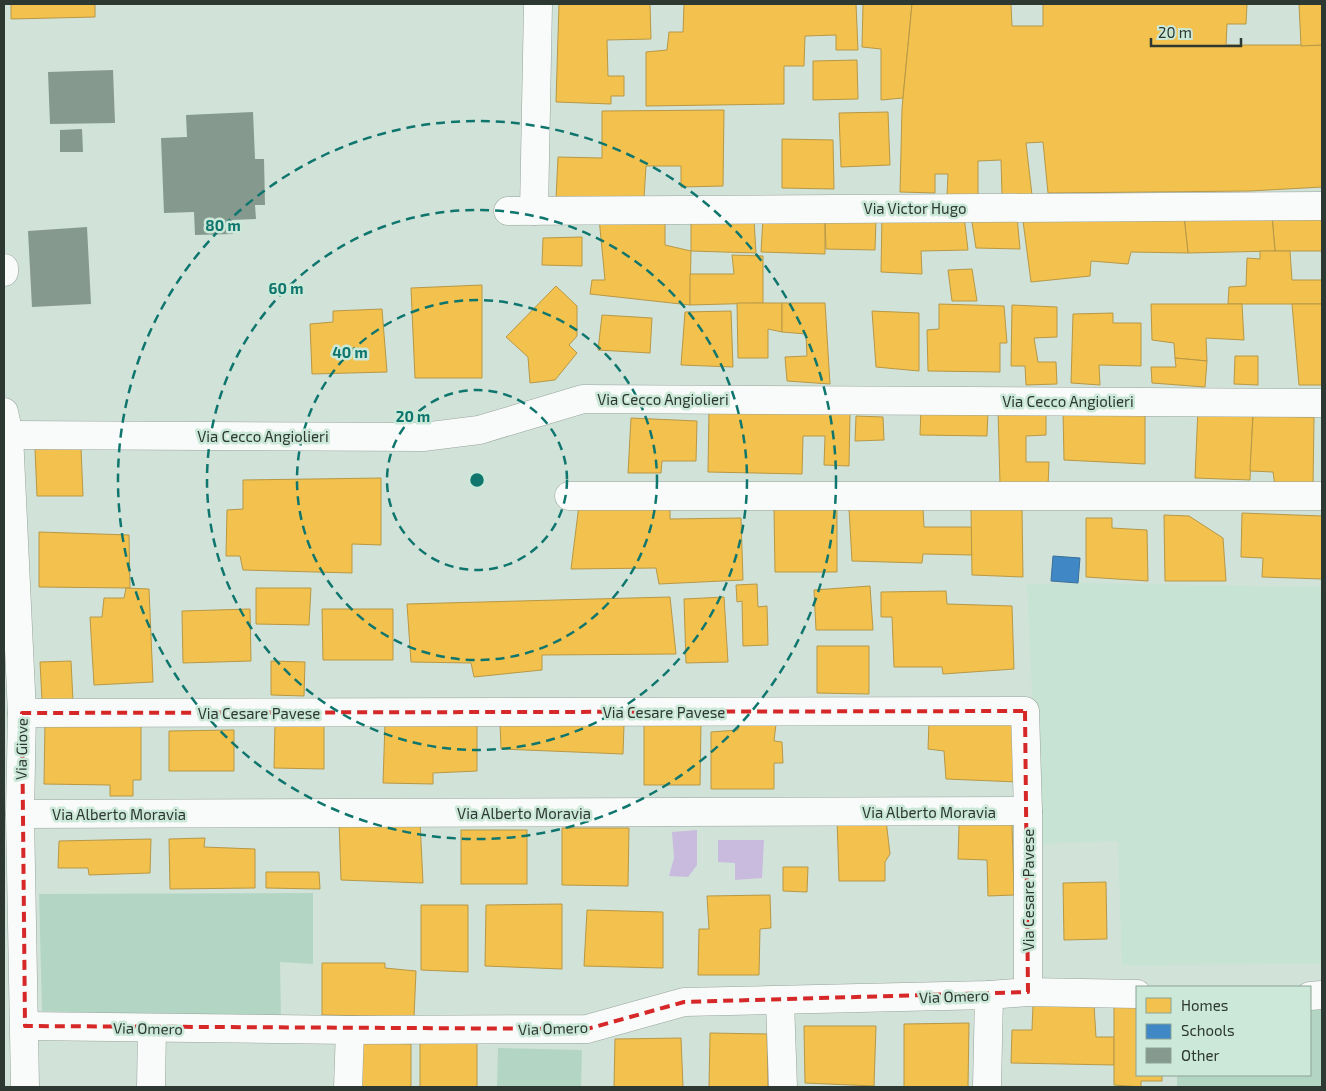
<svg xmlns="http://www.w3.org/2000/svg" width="1326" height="1091" viewBox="0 0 1326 1091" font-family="'Exo 2',sans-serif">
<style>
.built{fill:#c7e3d4}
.green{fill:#b3d6c4}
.water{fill:#c8bbde}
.homes{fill:#f2c14e;stroke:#b79846}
.schools{fill:#3f88c5;stroke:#3a7099}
.building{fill:#85998f}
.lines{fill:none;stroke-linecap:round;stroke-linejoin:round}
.street-casing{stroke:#97a39c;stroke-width:29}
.street{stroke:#f8fbf9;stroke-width:28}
.marked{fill:none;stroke:#d62828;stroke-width:4;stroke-dasharray:10 6;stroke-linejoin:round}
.ring{fill:none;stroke:#0f766e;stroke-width:2.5;stroke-dasharray:9 6}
.labels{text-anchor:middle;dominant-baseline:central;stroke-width:5;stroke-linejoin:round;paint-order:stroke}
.street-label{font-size:15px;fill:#2d3832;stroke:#cbe8d8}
.centre{fill:#0f766e;stroke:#cbe8d8;stroke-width:2.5}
.ring-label{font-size:15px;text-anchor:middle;font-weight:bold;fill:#0f766e;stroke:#cbe8d8;stroke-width:5;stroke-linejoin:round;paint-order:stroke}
</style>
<rect width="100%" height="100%" fill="#d1e2d9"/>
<!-- built -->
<polygon class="built" points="1078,583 1322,587 1322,964 1122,965 1118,841 1039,844 1027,584"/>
<!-- green -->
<g class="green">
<polygon points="313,893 313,964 280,962 281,1019 42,1011 39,894"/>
<polygon points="1310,1009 1322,1009 1322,1087 1177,1087 1177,1075 1310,1075"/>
<polygon points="498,1048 582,1050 581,1087 497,1087"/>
</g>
<!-- water -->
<g class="water">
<polygon points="697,830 697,865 688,877 669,876 674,858 672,832"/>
<polygon points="718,840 764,840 762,878 735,880 735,863 718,862"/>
</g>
<!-- homes -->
<g class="homes">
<polygon points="11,4 95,4 95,17 11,19"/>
<polygon points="559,4 650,4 651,39 607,40 608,76 624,76 624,96 611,96 611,104 556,102"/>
<polygon points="684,4 856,4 858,50 836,50 836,35 805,36 804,66 784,66 784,104 646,106 646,52 667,50 669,32 683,32"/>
<polygon points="863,4 912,4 903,98 881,100 881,49 862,47"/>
<polygon points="912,4 1011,4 1012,26 1043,26 1043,4 1247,4 1246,24 1227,24 1226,45 1322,45 1322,187 1250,191 1048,193 1043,142 1026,143 1032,195 1002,195 1001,160 978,161 978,197 947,195 948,174 935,174 935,193 900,192 902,108"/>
<polygon points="1299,4 1322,4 1322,45 1301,46"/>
<polygon points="857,60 858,99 813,100 813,61"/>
<polygon points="724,110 723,186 681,187 681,166 646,166 644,198 556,199 558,157 602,158 602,111"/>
<polygon points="888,112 890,165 841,167 839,113"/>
<polygon points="782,139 833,140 834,189 782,188"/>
<polygon points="882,215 964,216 968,250 921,251 922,274 881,272"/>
<polygon points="1322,215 1322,251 1275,251 1272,216"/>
<polygon points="971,216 1017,217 1020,249 976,248"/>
<polygon points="1184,216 1272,216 1275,251 1188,253"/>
<polygon points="1184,216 1188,253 1131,252 1128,264 1091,261 1090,276 1031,282 1023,221"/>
<polygon points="599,218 665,218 665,245 691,251 690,305 590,294 592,280 605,280"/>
<polygon points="691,218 754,220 756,253 691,251"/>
<polygon points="763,218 825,220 825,254 761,252"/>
<polygon points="876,219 875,250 826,249 825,220"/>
<polygon points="582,237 582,266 542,265 543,238"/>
<polygon points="1260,251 1290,251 1292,280 1322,280 1322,304 1228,304 1229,287 1246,286 1247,258 1260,259"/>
<polygon points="732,255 763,256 763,303 690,305 690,274 734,274"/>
<polygon points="972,269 977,301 952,301 948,270"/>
<polygon points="482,285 482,378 415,378 411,288"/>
<polygon points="556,286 577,306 577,336 569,345 577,353 555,380 530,383 528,357 506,337"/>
<polygon points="737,303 782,303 782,332 768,329 768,358 738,358"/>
<polygon points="782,303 825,303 830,384 787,381 785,357 807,356 806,334 782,332"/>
<polygon points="939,304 1004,306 1007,343 1000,343 1000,372 928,371 927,330 939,329"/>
<polygon points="1151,304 1242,304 1244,340 1206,338 1207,361 1175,358 1174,343 1152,340"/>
<polygon points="1292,304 1322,304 1322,385 1299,385"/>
<polygon points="1012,305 1057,307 1057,337 1034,338 1038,362 1056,362 1057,384 1026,385 1025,366 1011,366"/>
<polygon points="382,309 387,372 312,374 310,324 333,322 333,311"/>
<polygon points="731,311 733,367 681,365 685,312"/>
<polygon points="872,311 919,313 919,371 876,367"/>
<polygon points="1113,313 1113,323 1141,323 1141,366 1099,365 1100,385 1071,383 1073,314"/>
<polygon points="602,315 652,318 650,353 598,350"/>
<polygon points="1235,356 1258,356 1258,385 1234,384"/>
<polygon points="1175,358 1207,361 1205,387 1152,383 1151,367 1176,367"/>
<polygon points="921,408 988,410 987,436 920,435"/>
<polygon points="1145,408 1145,464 1064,460 1063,411"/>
<polygon points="1198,408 1253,410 1250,480 1195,478"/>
<polygon points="998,409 1046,409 1046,435 1026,436 1026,462 1049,462 1048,487 1000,484"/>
<polygon points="709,410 850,413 849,466 824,465 825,436 803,436 802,474 708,472"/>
<polygon points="856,416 883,417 884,440 855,441"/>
<polygon points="1253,416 1314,417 1313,487 1275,486 1273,472 1250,471"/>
<polygon points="631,418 697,421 696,461 662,461 661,473 628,473"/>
<polygon points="81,448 83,496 37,496 35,449"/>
<polygon points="381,478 381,545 352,544 352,573 243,570 240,556 226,556 227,510 243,509 243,480"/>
<polygon points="579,505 670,505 670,519 741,518 743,580 659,584 656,568 571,569"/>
<polygon points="774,506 837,508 837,572 775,572"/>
<polygon points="849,509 923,509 924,527 972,527 972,555 923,554 922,563 852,561"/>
<polygon points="971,509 1022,509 1023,577 972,575"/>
<polygon points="1242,513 1322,516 1322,579 1262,577 1263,558 1241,557"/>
<polygon points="1164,515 1189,516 1223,538 1226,581 1165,581"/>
<polygon points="1086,518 1112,518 1112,528 1147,530 1148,581 1086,577"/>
<polygon points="39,532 129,535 130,588 39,587"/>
<polygon points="757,584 758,607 767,606 768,645 743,646 742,601 737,602 736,585"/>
<polygon points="870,586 873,630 816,630 814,590"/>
<polygon points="126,588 149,589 153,682 94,685 90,617 102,617 104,598 124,598"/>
<polygon points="256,588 311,588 309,625 256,624"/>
<polygon points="946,591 947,604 1012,606 1014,669 943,674 942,667 894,667 892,617 881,617 881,592"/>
<polygon points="670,597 676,654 542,655 542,670 474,677 471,663 411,662 407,604"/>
<polygon points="724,597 728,662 686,663 684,599"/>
<polygon points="250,609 251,661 183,663 182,611"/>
<polygon points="322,609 393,609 393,660 323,660"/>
<polygon points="817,646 869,646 869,694 817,693"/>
<polygon points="71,661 73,701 42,701 40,662"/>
<polygon points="271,661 305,662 304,696 271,695"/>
<polygon points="324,721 324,769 274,768 275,723"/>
<polygon points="141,722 141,780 133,780 133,796 110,796 110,785 44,784 45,723"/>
<polygon points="477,722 477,771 433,773 433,784 383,783 385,723"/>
<polygon points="500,722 624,725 623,754 501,749"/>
<polygon points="929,722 1017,723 1018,782 946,779 944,751 928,749"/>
<polygon points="644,723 701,724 700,785 644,785"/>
<polygon points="740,723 776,724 774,741 782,742 783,763 774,763 774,789 711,789 711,732 738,730"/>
<polygon points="234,730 234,771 169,771 169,731"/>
<polygon points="837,819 886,820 890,854 885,862 885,881 839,881"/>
<polygon points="339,821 420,821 423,883 341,880"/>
<polygon points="1012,823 1014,895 988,896 987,860 958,859 959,825"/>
<polygon points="562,828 629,828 628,886 562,885"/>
<rect x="461" y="830" width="66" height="54"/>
<polygon points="205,838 204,847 255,849 255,888 170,889 169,839"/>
<polygon points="151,839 150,873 89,875 88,868 58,868 59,841"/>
<polygon points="783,867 808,867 807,892 783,891"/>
<polygon points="266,872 319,872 320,889 266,888"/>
<polygon points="1106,882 1107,939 1064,940 1063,883"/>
<polygon points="770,895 771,928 760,929 759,975 698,975 699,929 709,929 707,896"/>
<polygon points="562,904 562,969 485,966 486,905"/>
<polygon points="421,905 468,905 468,972 421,970"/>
<polygon points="587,910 663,912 663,968 584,966"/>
<polygon points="322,963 385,963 385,968 416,971 414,1017 322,1015"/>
<polygon points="1033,1005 1094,1005 1096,1037 1114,1037 1114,1065 1011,1063 1012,1030 1032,1030"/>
<polygon points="1114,1007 1137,1007 1137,1075 1162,1075 1162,1081 1141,1081 1141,1087 1114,1085"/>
<polygon points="969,1023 968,1087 904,1087 904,1024"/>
<polygon points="804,1026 876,1026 874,1086 805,1083"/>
<polygon points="710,1033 767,1034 768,1087 709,1087"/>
<polygon points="681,1038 683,1087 614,1087 615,1039"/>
<rect x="420" y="1040" width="57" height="47"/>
<polygon points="363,1042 411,1044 411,1087 357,1087"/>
</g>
<!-- schools -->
<polygon class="schools" points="1053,556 1080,558 1078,583 1051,581"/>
<!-- building -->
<g class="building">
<polygon points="113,70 115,123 50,124 48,72"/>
<polygon points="253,112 255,159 264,159 265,205 255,205 256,219 232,220 233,234 195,235 194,212 164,213 161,138 187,137 186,115"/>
<polygon points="82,129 83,152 60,152 60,130"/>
<polygon points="87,227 91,304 32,307 28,231"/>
</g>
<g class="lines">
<!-- street casing -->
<g class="street-casing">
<g id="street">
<polyline points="508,211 1322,206"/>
<polyline points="534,211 538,4"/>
<polyline points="4,268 4,272"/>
<polyline points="4,412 9,435 22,713 20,814 25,1087"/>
<polyline points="9,435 423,437 479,430 583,399 1322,403"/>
<polyline points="569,496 1322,496"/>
<polyline points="22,713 1025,711 1028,811 1028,992"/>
<polyline points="20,814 1028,811"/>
<polyline points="1310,996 1322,995"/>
<polyline points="780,1001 783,1087"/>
<polyline points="25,1026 350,1030 587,1029 684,1002 989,995 1028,992 1137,994"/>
<polyline points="151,1087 152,1028"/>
<polyline points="348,1087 350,1030"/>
<polyline points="987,1087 989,995"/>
</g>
</g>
<!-- street -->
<use href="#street" class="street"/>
</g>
<!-- marked area -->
<path class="marked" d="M 1025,711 L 1028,992 L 684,1002 L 587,1029 L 25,1026 L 22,713 Z"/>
<!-- distance rings -->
<g class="ring">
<circle cx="477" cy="480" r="90"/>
<circle cx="477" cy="480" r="180"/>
<circle cx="477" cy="480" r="270"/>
<circle cx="477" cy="480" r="359"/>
</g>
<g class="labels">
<!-- street labels -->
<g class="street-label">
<text x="915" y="208">Via Victor Hugo</text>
<text x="663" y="399">Via Cecco Angiolieri</text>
<text x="1068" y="401">Via Cecco Angiolieri</text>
<text x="263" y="436">Via Cecco Angiolieri</text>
<text x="664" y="712">Via Cesare Pavese</text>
<text x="259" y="713">Via Cesare Pavese</text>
<text transform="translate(21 749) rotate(-89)">Via Giove</text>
<text x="929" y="812">Via Alberto Moravia</text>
<text x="524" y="813">Via Alberto Moravia</text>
<text x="119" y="814">Via Alberto Moravia</text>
<text transform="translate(1028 890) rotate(-90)">Via Cesare Pavese</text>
<text transform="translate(954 996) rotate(-2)">Via Omero</text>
<text transform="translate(148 1028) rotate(1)">Via Omero</text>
<text transform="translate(553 1028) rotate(-2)">Via Omero</text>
</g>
</g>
<circle cx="477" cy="480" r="8" class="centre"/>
<g class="ring-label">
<text x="223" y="231">80 m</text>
<text x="286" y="294">60 m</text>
<text x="350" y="358">40 m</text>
<text x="413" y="422">20 m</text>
</g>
<!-- border -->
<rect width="1326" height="1091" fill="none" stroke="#2d3832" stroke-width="10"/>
<!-- legend -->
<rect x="1136" y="986" width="175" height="90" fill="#cbe8d8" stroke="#8ca296"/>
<rect x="1146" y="998" width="25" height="15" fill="#f2c14e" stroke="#8ca296"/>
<text x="1181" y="1011" font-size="15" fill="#2d3832">Homes</text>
<rect x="1146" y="1024" width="25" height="15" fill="#3f88c5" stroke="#8ca296"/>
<text x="1181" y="1036" font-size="15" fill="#2d3832">Schools</text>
<rect x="1146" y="1048" width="25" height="15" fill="#85998f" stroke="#8ca296"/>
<text x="1181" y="1061" font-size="15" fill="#2d3832">Other</text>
<!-- scale -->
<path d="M1151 38v8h90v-8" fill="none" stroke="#2d3832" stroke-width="2.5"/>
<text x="1158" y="38" font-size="15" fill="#2d3832" stroke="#cbe8d8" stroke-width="4" paint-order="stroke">20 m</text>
</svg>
